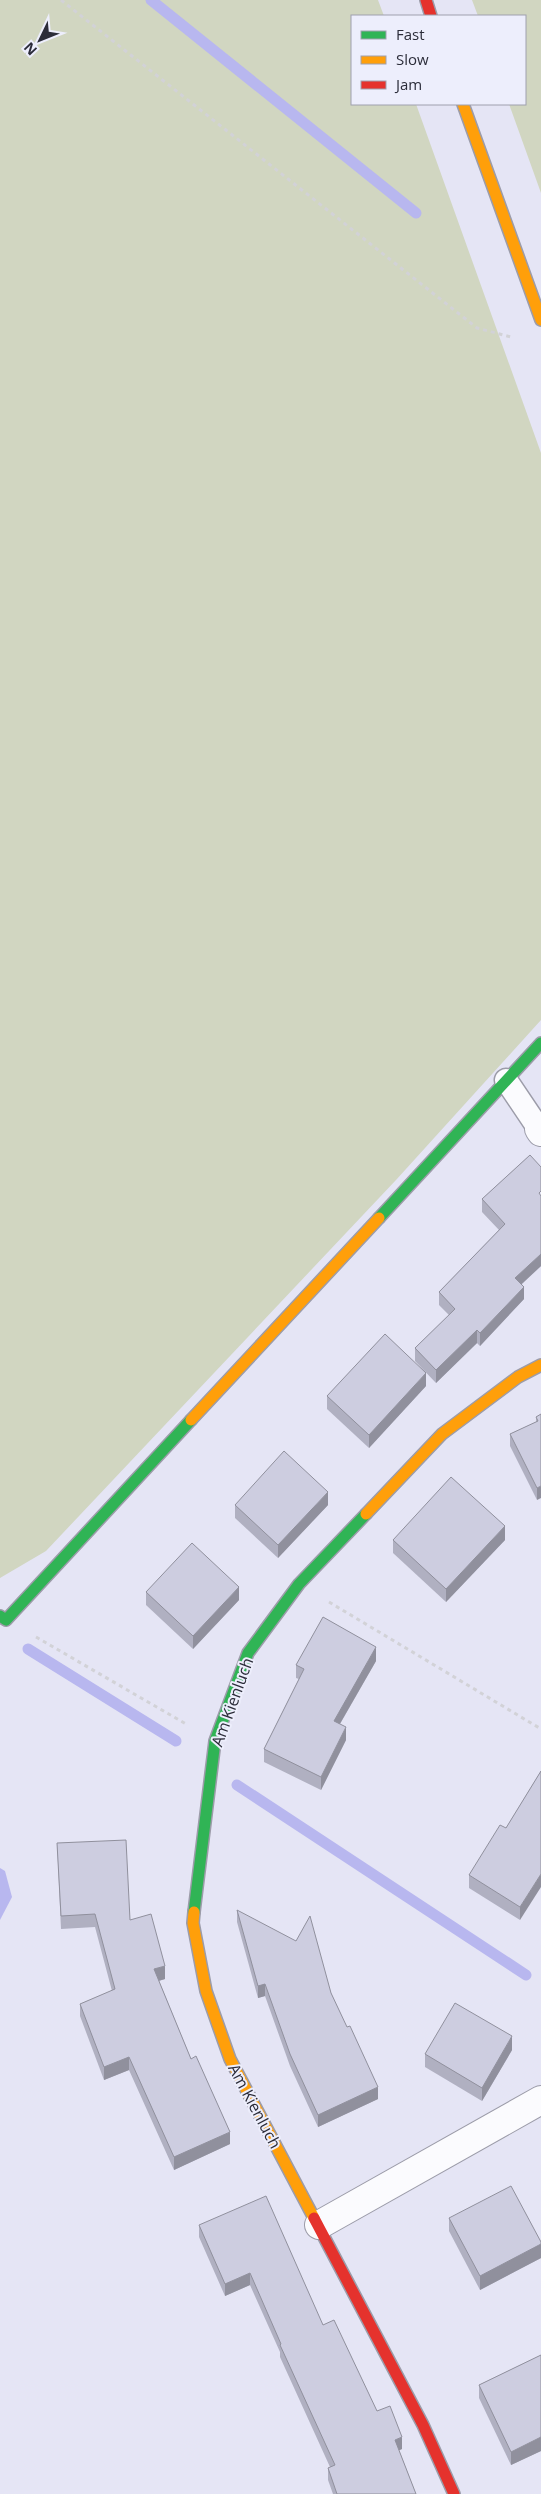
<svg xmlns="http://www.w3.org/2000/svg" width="541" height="2494" viewBox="0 0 541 2494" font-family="'Open Sans',sans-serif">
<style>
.green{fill:#d1d6c1}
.water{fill:#b8b7ef}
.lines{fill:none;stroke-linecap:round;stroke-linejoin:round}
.stream{stroke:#b8b7ef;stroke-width:11}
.lane-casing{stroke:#9c9ca9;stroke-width:25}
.street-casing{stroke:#9c9ca9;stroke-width:30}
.fast-casing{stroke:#9c9ca9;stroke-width:14}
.slow-casing{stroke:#9c9ca9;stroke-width:14}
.jam-casing{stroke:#9c9ca9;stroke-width:14}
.path{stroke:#d2d2d7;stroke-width:3;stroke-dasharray:4 4;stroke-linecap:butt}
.lane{stroke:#fbfbfe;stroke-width:22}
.street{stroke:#fbfbfe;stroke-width:28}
.fast{stroke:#30b455;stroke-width:11}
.slow{stroke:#ff9f0a;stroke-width:11}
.jam{stroke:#e5322d;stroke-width:11}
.wall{fill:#b0b0c1}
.shaded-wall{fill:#90909d}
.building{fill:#cdcde0;stroke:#90909d}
.labels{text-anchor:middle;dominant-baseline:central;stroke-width:4;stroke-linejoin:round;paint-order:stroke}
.street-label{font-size:16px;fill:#2b2c39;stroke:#edeefc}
</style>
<rect width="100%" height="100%" fill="#e5e5f5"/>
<!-- green -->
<g class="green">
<polygon points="0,0 378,0 384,16 352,16 352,104 416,104 541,453 541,1020 396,1180 46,1551 0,1578"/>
<polygon points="472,0 541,0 541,193 509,104 525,104 525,16 478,16"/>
</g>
<!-- water -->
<polygon class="water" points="0,1868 5,1871 12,1897 0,1920"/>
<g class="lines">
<!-- stream -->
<g class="stream">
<polyline points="151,0 416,213"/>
<polyline points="28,1649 176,1741"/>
<polyline points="237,1785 526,1975"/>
</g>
<!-- lane casing -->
<g class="lane-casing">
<polyline id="lane" points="506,1080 539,1129"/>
</g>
<!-- street casing -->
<g class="street-casing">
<g id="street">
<polyline points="539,1129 541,1132"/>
<polyline points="319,2225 541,2100"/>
</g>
</g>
<!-- fast casing -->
<g class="fast-casing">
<g id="fast">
<polyline points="379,1218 541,1043"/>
<polyline points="0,1616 6,1620 191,1420"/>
<polyline points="194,1912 215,1741 248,1653 299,1584 366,1514"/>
</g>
</g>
<!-- slow casing -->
<g class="slow-casing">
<g id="slow">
<polyline points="463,104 541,320"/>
<polyline points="191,1420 379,1218"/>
<polyline points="366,1514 442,1434 518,1377 541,1365"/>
<polyline points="194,1912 193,1923 206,1991 230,2059 314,2218"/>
</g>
</g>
<!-- jam casing -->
<g class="jam-casing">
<g id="jam">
<polyline points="426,0 431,16"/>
<polyline points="314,2218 423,2425 454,2494"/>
</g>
</g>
<!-- path -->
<g class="path">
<polyline points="61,0 477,328 511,337"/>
<polyline points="329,1602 541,1729"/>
<polyline points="36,1637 186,1724"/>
</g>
<!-- lane -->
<use href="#lane" class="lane"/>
<!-- street -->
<use href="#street" class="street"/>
<!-- fast -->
<use href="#fast" class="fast"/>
<!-- slow -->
<use href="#slow" class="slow"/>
<!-- jam -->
<use href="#jam" class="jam"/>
</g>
<!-- wall -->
<g class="wall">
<polygon points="530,1155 541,1266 522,1284 524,1299 480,1346 477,1343 436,1383 415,1361 415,1348 449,1315 439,1305 439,1292 499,1230 482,1212 482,1199"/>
<polygon points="426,1386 369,1448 327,1409 327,1396"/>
<polygon points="541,1414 537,1500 510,1446 510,1434 536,1422 536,1417"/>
<polygon points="235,1505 328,1505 278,1558 235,1518"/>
<polygon points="393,1540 505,1540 446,1602 393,1553"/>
<polygon points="146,1592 239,1600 193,1649 146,1605"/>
<polygon points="376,1661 340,1724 346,1740 321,1790 264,1762 264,1749 299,1679 296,1678 296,1665"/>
<polygon points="541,1771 520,1920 469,1888 469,1875 506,1828"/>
<polygon points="57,1843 130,1920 165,1979 159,1981 191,2059 230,2144 174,2170 129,2070 104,2080 80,2016 80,2004 112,1991 95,1927 61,1929"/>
<polygon points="237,1910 331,1993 378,2099 318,2127 290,2066 265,1996 258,1998 237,1922"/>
<polygon points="512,2050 482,2101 425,2067 425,2054"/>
<polygon points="449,2218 541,2242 541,2258 480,2290 449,2231"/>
<polygon points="199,2225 323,2325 377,2411 402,2449 399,2450 416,2494 333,2494 328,2480 328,2468 330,2467 280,2357 280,2352 250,2285 225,2296 199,2237"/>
<polygon points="541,2355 541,2451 511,2465 479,2398 479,2385"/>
</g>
<!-- shaded-wall -->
<g class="shaded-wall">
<polygon points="541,1254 541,1266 515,1290 515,1278"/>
<polygon points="524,1287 524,1299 480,1346 480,1333"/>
<polygon points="477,1330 477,1343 436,1383 436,1370"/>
<polygon points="426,1373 426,1386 369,1448 369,1435"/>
<polygon points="541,1486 541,1498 537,1500 537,1488"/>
<polygon points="328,1492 328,1505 278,1558 278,1545"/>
<polygon points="505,1526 505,1540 446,1602 446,1589"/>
<polygon points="239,1587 239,1600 193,1649 193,1636"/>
<polygon points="376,1647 376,1661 334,1734 334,1721"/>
<polygon points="346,1727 346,1740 321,1790 321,1777"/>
<polygon points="541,1874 541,1887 520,1920 520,1907"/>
<polygon points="165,1966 165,1979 154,1982 154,1969"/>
<polygon points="265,1984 265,1996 258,1998 258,1986"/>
<polygon points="512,2036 512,2050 482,2101 482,2088"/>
<polygon points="129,2057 129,2070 104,2080 104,2067"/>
<polygon points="378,2087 378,2099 318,2127 318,2115"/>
<polygon points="230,2132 230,2144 174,2170 174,2157"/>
<polygon points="541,2244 541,2258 480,2290 480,2276"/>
<polygon points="250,2273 250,2285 225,2296 225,2284"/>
<polygon points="402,2437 402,2449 395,2452 395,2440"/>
<polygon points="541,2437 541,2451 511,2465 511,2452"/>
</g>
<!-- building -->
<g class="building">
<polygon points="530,1155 541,1167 541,1191 539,1193 541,1196 541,1254 515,1278 524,1287 480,1333 477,1330 436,1370 415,1348 455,1309 439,1292 505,1224 482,1199"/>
<polygon points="385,1334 426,1373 369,1435 327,1396"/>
<polygon points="541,1414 541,1486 537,1488 510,1434 538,1421 536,1417"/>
<polygon points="284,1451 328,1492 278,1545 235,1505"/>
<polygon points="451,1477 505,1526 446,1589 393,1540"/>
<polygon points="192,1543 239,1587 193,1636 146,1592"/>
<polygon points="323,1617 376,1647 334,1721 346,1727 321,1777 264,1749 304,1669 296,1665"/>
<polygon points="541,1771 541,1874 520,1907 469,1875 500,1825 506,1828"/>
<polygon points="126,1840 130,1920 151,1914 165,1966 154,1969 191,2059 196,2056 230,2132 174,2157 129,2057 104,2067 80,2004 115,1989 95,1914 61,1916 57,1843"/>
<polygon points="237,1910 296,1941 310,1916 331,1993 347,2027 350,2026 378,2087 318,2115 290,2054 265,1984 258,1986"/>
<polygon points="455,2003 512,2036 482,2088 425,2054"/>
<polygon points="511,2186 541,2242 541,2244 480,2276 449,2218"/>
<polygon points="266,2196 323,2325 334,2320 377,2411 390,2406 402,2437 395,2440 416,2494 337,2494 328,2468 335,2465 280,2345 281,2344 250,2273 225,2284 199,2225"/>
<polygon points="541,2355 541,2437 511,2452 479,2385"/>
</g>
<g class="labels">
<!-- street labels -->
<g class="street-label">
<text transform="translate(232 1702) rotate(-70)">Am Kienluch</text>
<text transform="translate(255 2106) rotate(62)">Am Kienluch</text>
</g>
</g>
<!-- legend -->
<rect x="351" y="15" width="175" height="90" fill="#edeefc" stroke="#9fa0ae"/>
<rect x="361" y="31" width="25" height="8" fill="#30b455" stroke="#9fa0ae"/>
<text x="396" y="40" font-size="15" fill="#2b2c39">Fast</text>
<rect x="361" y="56" width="25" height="8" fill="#ff9f0a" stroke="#9fa0ae"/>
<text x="396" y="65" font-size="15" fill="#2b2c39">Slow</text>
<rect x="361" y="81" width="25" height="8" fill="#e5322d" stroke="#9fa0ae"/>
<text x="396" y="90" font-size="15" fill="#2b2c39">Jam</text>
<!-- north arrow -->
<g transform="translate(40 40) rotate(227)" stroke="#edeefc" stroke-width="4" paint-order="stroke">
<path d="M0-4L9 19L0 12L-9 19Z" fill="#2b2c39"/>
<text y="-8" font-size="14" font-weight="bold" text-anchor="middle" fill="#2b2c39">N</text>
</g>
</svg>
